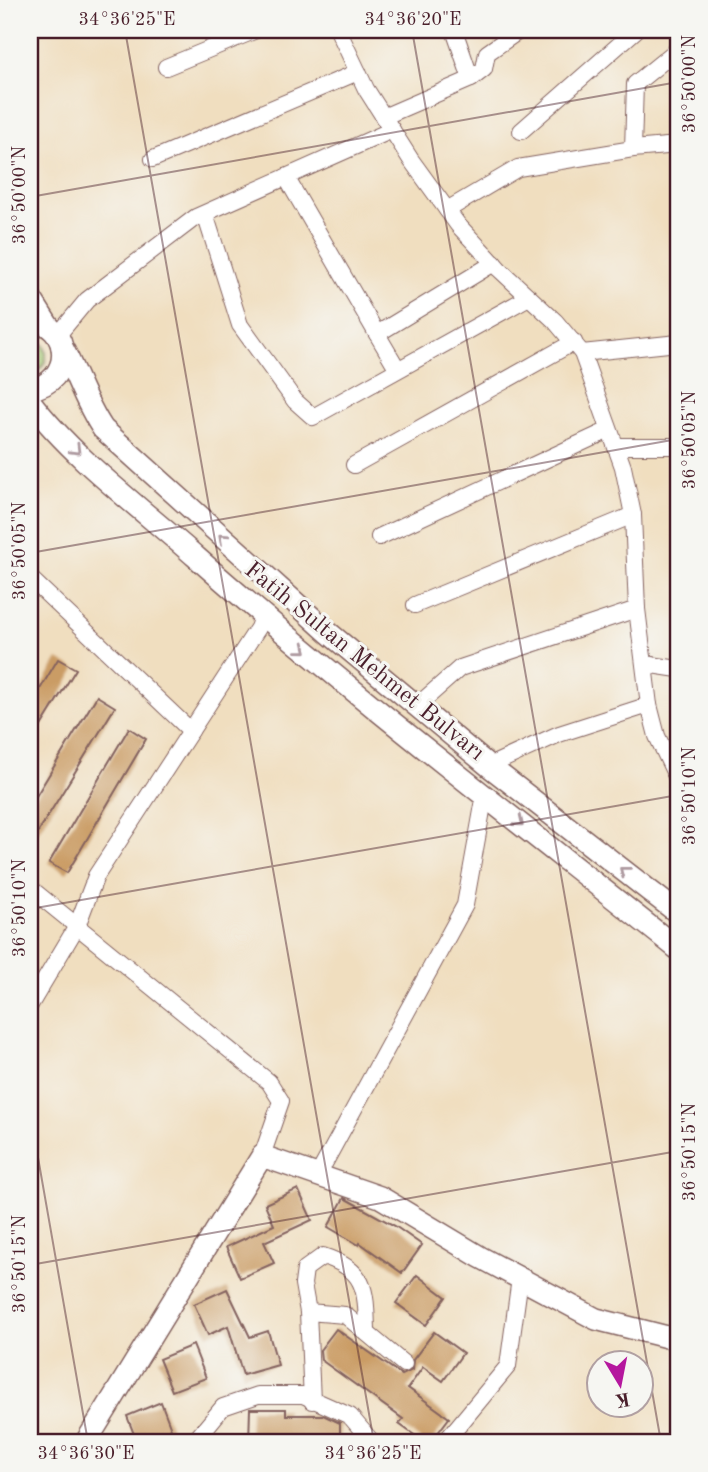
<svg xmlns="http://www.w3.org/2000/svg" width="708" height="1472" viewBox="0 0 708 1472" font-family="'Old Standard TT',serif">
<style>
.green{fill:#a5c973;stroke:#78744f;stroke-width:2}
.building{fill:#ca9c65}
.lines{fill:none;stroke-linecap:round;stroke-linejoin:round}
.street-casing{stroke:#84625f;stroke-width:18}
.secondary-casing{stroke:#84625f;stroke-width:24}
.street{stroke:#fff;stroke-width:16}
.secondary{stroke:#fff;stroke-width:21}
.oneway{stroke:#ae9aa0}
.ticks{fill:none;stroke:#4a1f2b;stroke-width:2;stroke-opacity:0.45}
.labels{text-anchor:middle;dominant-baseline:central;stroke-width:6;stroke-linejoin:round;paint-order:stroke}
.street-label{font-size:24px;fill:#4a1f2b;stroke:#f6f6f2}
.neatline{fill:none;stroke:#4a1f2b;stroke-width:2.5}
.ticks-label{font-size:18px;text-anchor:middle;fill:#4a1f2b}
</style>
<rect width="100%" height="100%" fill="#f6f6f2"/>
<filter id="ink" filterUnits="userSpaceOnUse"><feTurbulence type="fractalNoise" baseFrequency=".0143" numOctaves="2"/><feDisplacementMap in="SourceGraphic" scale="14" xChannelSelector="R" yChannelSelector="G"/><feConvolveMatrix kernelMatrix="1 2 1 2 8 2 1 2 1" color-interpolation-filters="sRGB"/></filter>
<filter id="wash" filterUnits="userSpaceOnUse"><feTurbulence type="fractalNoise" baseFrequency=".00686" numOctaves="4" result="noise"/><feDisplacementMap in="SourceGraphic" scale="28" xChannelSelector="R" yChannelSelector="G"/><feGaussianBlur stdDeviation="1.57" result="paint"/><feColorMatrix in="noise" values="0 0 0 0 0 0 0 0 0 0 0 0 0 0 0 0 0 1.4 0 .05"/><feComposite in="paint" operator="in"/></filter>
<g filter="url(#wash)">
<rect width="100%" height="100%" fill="#f0debf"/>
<!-- green -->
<path class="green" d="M 30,336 C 52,342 51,368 30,375 Z"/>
<g id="blocks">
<!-- building -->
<g class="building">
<polygon points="58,659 76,669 30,744 30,706"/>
<polygon points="97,696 115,707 30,845 30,806"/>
<polygon points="129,728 146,739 67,873 49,863"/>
<polygon points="298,1189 312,1220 264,1242 274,1263 240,1278 226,1247 274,1225 265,1204"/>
<polygon points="344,1198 395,1226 422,1245 402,1273 360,1243 359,1245 328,1227"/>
<polygon points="417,1275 446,1297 426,1325 396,1303"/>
<polygon points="227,1289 250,1337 268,1331 278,1365 243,1375 228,1326 208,1335 194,1304"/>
<polygon points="336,1329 402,1375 412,1370 413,1360 434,1332 463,1353 443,1381 423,1367 408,1388 449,1418 431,1442 424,1442 399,1424 403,1419 321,1360 320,1350"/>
<polygon points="193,1345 206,1378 172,1391 159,1359"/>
<polygon points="161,1402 173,1434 153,1442 137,1442 127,1416"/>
<polygon points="250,1409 286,1409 286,1415 323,1415 340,1423 340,1442 249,1442"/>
</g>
</g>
</g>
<g filter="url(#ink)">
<use href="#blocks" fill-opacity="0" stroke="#84625f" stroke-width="2"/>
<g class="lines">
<!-- street casing -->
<g class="street-casing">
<g id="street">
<polyline points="338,30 366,89 411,160 458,225 499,269 555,321 582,353 623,467 633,515 637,609 649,705 657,736 678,780"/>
<polyline points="454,30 471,79"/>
<polyline points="166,67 256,30"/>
<polyline points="383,117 471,79 484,69 487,53 520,30"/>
<polyline points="521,131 636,30"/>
<polyline points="633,149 635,84 678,49"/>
<polyline points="153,159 358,72"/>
<polyline points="286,177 377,334"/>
<polyline points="447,210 518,168 633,149 678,145"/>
<polyline points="205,214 240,325 295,401 313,417 529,297"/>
<polyline points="58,335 87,300 196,217 392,130"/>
<polyline points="582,353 678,343"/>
<polyline points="397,368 377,334 494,263"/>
<polyline points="617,446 678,446"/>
<polyline points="354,465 574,342"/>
<polyline points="379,537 609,430"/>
<polyline points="30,578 191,731"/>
<polyline points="415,605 633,515"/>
<polyline points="645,664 678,669"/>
<polyline points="417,706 460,668 637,609"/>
<polyline points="489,766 559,734 649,705"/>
<polyline points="30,888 269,1082 281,1101 262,1156"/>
<polyline points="30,1005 77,926 96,876 258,628 262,616"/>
<polyline points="318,1175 465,905 485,794"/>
<path d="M 308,1312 L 303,1284 L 305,1269 L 323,1256 C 367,1270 366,1290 367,1333"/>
<polyline points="312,1401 308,1312 345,1315 404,1364"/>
<polyline points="194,1442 223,1407 258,1395 303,1395 350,1416 372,1442"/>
<polyline points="445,1442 508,1366 520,1278"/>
</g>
</g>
<!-- secondary casing -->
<g class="secondary-casing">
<g id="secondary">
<polyline points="30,297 49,327"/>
<path d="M 30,319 C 74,326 73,383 30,389"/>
<path d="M 62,347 C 77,374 85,403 103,429 L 329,633 L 489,766 L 678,913"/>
<path d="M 30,401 C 73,458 142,509 196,557 C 351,694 516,820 678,949"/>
<polyline points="86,1442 262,1156 380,1197 480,1257 596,1319 667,1337 678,1337"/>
</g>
</g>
<!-- street -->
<use href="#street" class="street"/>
<!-- secondary -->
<use href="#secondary" class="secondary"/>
</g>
<!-- one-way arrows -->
<defs><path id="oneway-chevron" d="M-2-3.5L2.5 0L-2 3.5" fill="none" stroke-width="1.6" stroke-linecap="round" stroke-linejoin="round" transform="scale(1.75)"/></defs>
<g class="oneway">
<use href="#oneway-chevron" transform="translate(76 450) rotate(45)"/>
<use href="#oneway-chevron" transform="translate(223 538) rotate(-138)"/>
<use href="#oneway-chevron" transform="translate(302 649) rotate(39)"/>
<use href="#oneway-chevron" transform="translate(519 822) rotate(39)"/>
<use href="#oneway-chevron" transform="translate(624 871) rotate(-142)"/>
</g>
</g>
<!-- ticks -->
<path class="ticks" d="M 125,30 L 374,1442M 412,30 L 661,1442M 30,197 L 678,82M 30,553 L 678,439M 30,909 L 678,795M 30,1112 L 88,1442M 30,1265 L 678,1151"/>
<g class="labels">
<!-- street labels -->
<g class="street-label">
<text transform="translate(364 662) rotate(39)">Fatih Sultan Mehmet Bulvarı</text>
</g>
</g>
<!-- margin -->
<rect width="708" height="1472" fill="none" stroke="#f6f6f2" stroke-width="77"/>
<!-- north arrow -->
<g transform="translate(620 1384) rotate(170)"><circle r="33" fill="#f6f6f2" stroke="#b1a0a2" stroke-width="2"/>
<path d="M0-5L12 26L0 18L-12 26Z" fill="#b5179e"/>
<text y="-10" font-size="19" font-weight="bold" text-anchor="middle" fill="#4a1f2b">K</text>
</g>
<rect x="38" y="38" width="632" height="1396" class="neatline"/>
<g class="ticks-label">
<text x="127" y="25">34°36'25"E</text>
<text x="413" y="25">34°36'20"E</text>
<text transform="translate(689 84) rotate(-90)" y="6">36°50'00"N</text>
<text transform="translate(19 195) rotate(-90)" y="6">36°50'00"N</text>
<text transform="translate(689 440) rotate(-90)" y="6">36°50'05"N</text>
<text transform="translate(19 551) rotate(-90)" y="6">36°50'05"N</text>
<text transform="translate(689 796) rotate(-90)" y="6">36°50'10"N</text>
<text transform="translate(19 908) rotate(-90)" y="6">36°50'10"N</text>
<text transform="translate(689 1152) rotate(-90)" y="6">36°50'15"N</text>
<text transform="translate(19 1264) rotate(-90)" y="6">36°50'15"N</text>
<text x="86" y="1459">34°36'30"E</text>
<text x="373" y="1459">34°36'25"E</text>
</g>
</svg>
